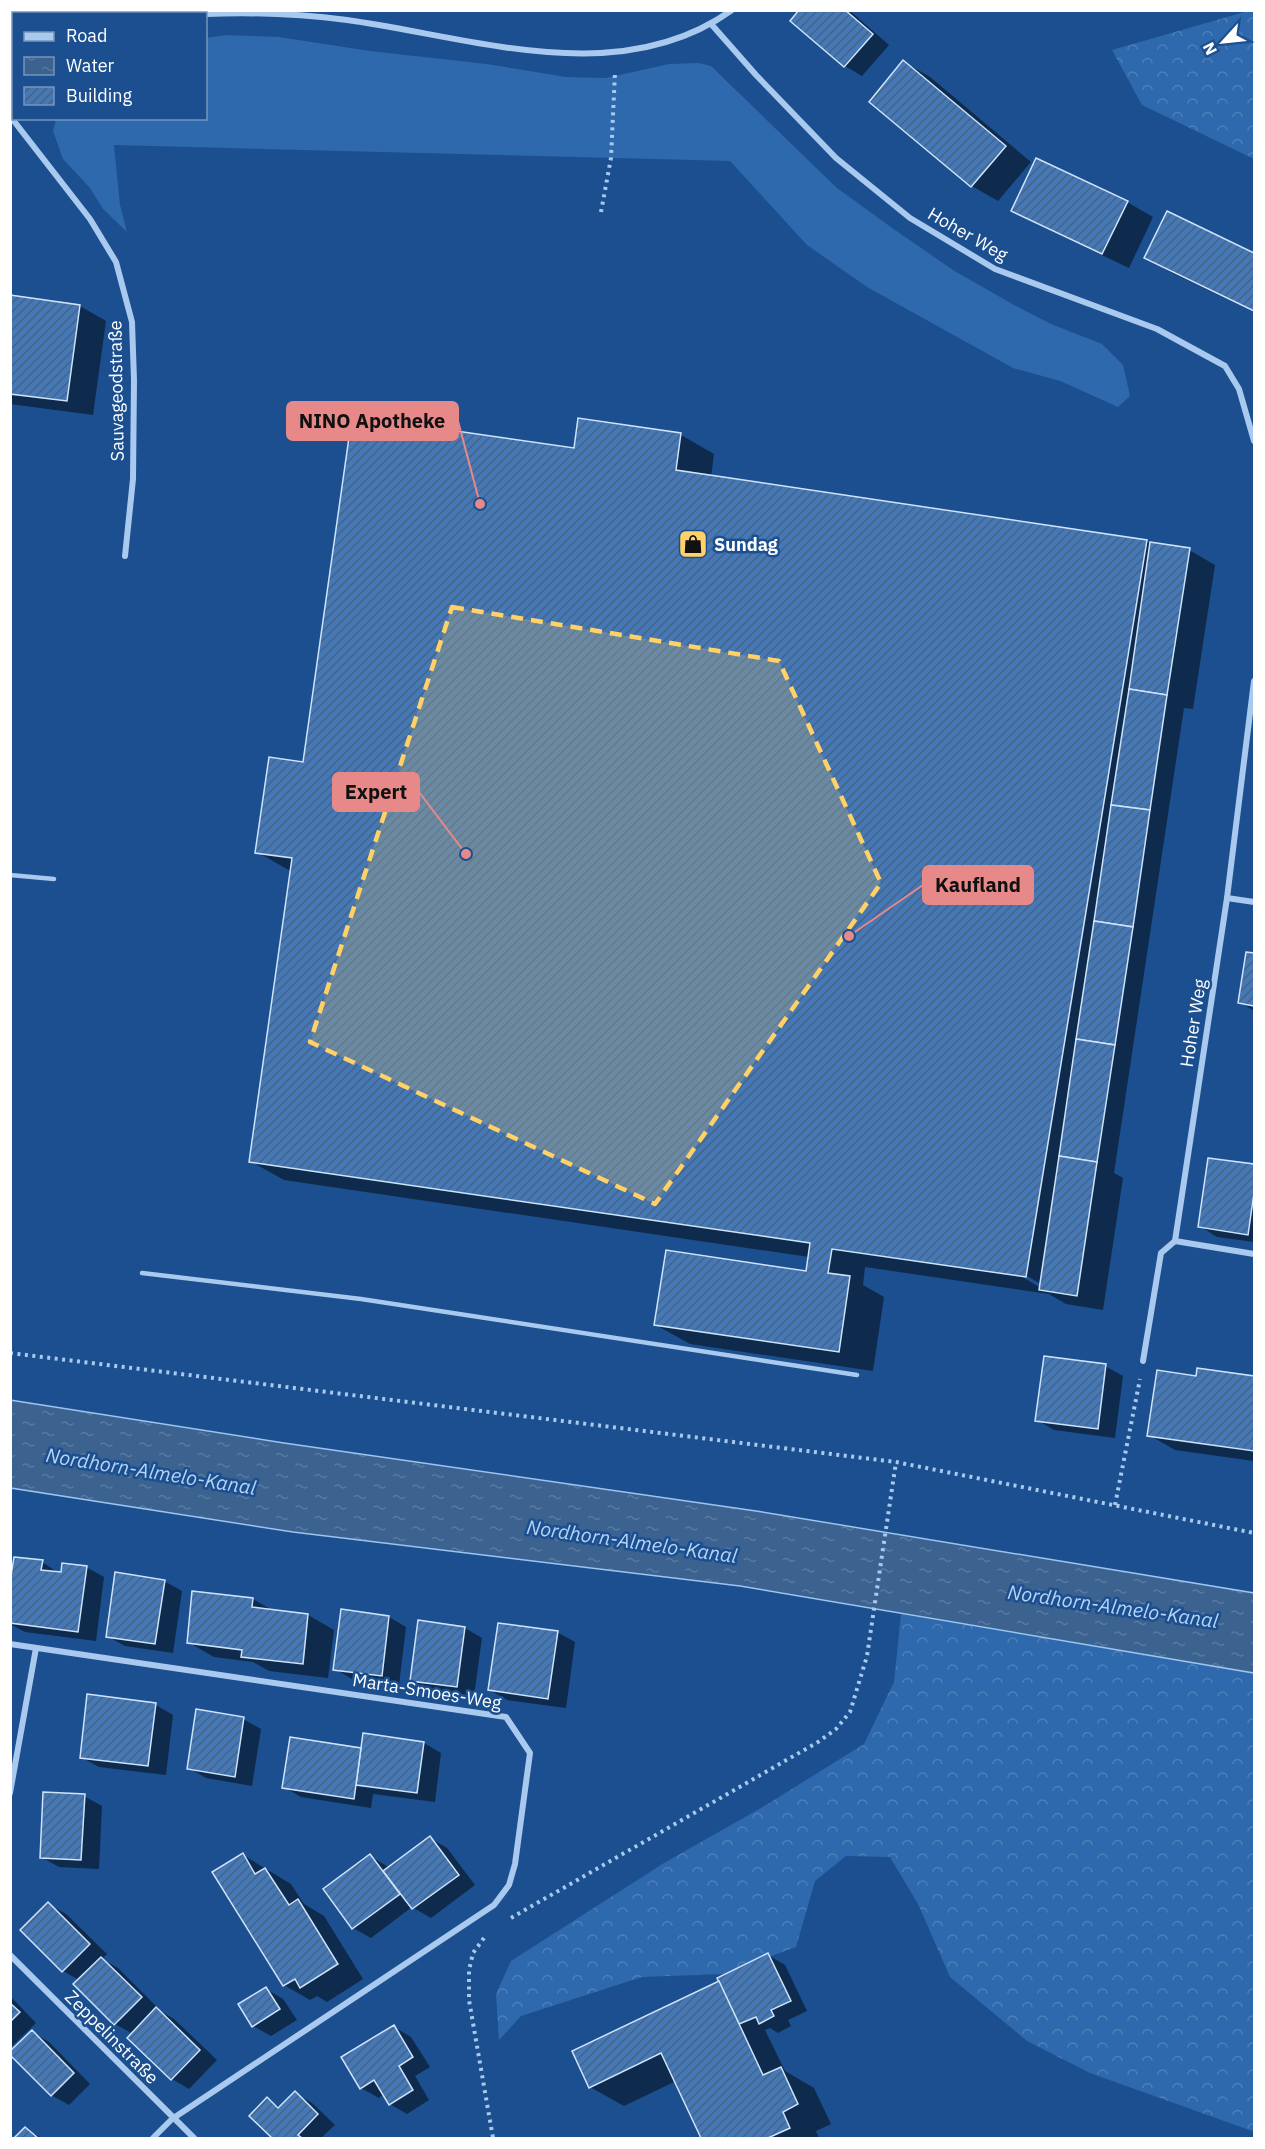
<svg xmlns="http://www.w3.org/2000/svg" width="1265" height="2149" viewBox="0 0 1265 2149" font-family="'IBM Plex Sans',sans-serif">
<style>
.grass{fill:#2e69ad}
.forest{fill:url(#forest-crowns)}
.water{fill:url(#water-ripples);stroke:#9cc4f0;stroke-width:1.5}
.shadow{fill:#0007;fill-rule:evenodd}
.building{fill:url(#building-hatch);stroke:#cfe3fa;stroke-width:1.5}
.lines{fill:none;stroke-linecap:round;stroke-linejoin:round}
.path{stroke:#a9c9ee;stroke-width:4;stroke-dasharray:3 4.5;stroke-linecap:butt}
.service{stroke:#a9c9ee;stroke-width:4.5}
.minor{stroke:#a9c9ee;stroke-width:6}
.marked{fill:#ffd166;fill-opacity:0.2;stroke:#ffd166;stroke-width:4.5;stroke-dasharray:12 8;stroke-linejoin:round}
.labels{text-anchor:middle;dominant-baseline:central;stroke-width:5;stroke-linejoin:round;paint-order:stroke}
.street-label{font-size:18px;fill:#fff;stroke:#1b4f8f}
.poi-label{font-size:18px;font-weight:bold;fill:#fff;stroke:#1b4f8f;text-anchor:start}
.water-label{font-size:20px;font-style:italic;fill:#b5d3f5;stroke:#1b4f8f}
.leader{fill:none;stroke:#e88989;stroke-width:2}
.callout-dot{fill:#e88989;stroke:#1b4f8f;stroke-width:2}
.callout{fill:#e88989;stroke:#e88989;stroke-width:2}
.callout-label{font-size:20px;text-anchor:middle;font-weight:bold;fill:#111}
</style>
<defs>
<pattern id="forest-crowns" width="20" height="18" patternUnits="userSpaceOnUse" patternTransform="scale(1.5)"><rect width="20" height="18" fill="#2e69ad"/><path d="M2 6a3 3 0 1 1 6 0M12 15a3 3 0 1 1 6 0" fill="none" stroke="#4d80b9"/></pattern>
<pattern id="water-ripples" width="26" height="14" patternUnits="userSpaceOnUse" patternTransform="scale(1.5)"><rect width="26" height="14" fill="#3c6290"/><path d="M2 4q2-2 4 0t4 0M15 11q2-2 4 0t4 0" fill="none" stroke="#597aa1"/></pattern>
<pattern id="building-hatch" width="6" height="6" patternUnits="userSpaceOnUse" patternTransform="scale(1.5)"><rect width="6" height="6" fill="#4478b7"/><path d="M-1 1l2-2M0 6l6-6M5 7l2-2" fill="none" stroke="#486282"/></pattern>
</defs>
<rect width="100%" height="100%" fill="#1b4f8f"/>
<!-- grass -->
<polygon class="grass" points="226,35 279,37 370,51 487,64 566,77 606,78 669,64 699,63 711,66 837,188 895,230 953,270 1014,305 1051,324 1102,344 1123,365 1130,396 1118,407 1060,381 1013,368 867,287 807,245 730,161 114,145 120,205 127,232 103,209 90,188 63,159 53,131 56,119 206,118 206,38"/>
<!-- forest -->
<g class="forest">
<polygon points="1248,11 1254,11 1254,159 1142,105 1112,50"/>
<polygon points="901,1614 1254,1673 1254,2128 1252,2131 1090,2073 1027,2041 950,1977 918,1904 890,1857 846,1856 815,1881 796,1947 723,1974 642,1977 521,2016 499,2040 496,1994 511,1961 664,1863 766,1805 864,1744 894,1682"/>
</g>
<!-- water -->
<polygon class="water" points="10,1400 284,1443 756,1511 1254,1593 1254,1673 740,1586 293,1532 11,1488"/>
<!-- shadow -->
<g class="shadow">
<polygon points="10,10 15,10 10,22"/>
<polygon points="801,10 849,10 889,45 862,76 845,66 792,21"/>
<polygon points="904,62 930,77 1031,162 998,201 972,186 871,101"/>
<polygon points="1127,202 1153,217 1129,268 1039,225 1013,210"/>
<polygon points="1167,213 1254,255 1254,312 1172,273 1146,258"/>
<polygon points="10,297 80,306 106,321 93,415 10,404"/>
<path d="M 681,435 L 714,454 L 711,477 L 1147,542 L 1189,550 L 1215,565 L 1193,709 L 1184,708 L 1114,1173 L 1123,1178 L 1103,1310 L 1066,1304 L 1049,1294 L 865,1267 L 863,1285 L 884,1297 L 873,1371 L 690,1344 L 656,1325 L 807,1272 L 809,1257 L 284,1180 L 250,1161 L 292,872 L 257,852 L 304,763 L 575,450 ZM 1020,1272 L 1041,1284 L 1041,1288 L 1019,1275 Z"/>
<polygon points="1247,954 1254,955 1254,1011 1240,1002"/>
<polygon points="1210,1159 1254,1166 1254,1242 1217,1237 1200,1226"/>
<polygon points="1105,1366 1123,1376 1115,1438 1054,1430 1037,1420"/>
<polygon points="1199,1370 1254,1378 1254,1461 1175,1450 1149,1435 1197,1378"/>
<polygon points="42,1562 59,1573 86,1567 104,1577 96,1641 25,1632 10,1624 10,1595"/>
<polygon points="164,1581 182,1591 173,1653 125,1646 107,1636"/>
<polygon points="253,1599 273,1611 308,1615 334,1630 328,1678 269,1671 253,1662 214,1657 188,1642"/>
<polygon points="389,1617 406,1627 399,1685 352,1679 335,1669"/>
<polygon points="419,1622 465,1628 482,1638 474,1696 429,1690 411,1680"/>
<polygon points="557,1632 575,1642 566,1708 507,1700 490,1690"/>
<polygon points="156,1705 173,1715 166,1775 99,1767 81,1757"/>
<polygon points="243,1719 261,1729 252,1786 206,1778 189,1768"/>
<polygon points="364,1735 424,1743 441,1753 435,1802 373,1794 371,1808 301,1797 284,1787 362,1749"/>
<polygon points="84,1796 102,1806 99,1869 59,1867 41,1857"/>
<polygon points="430,1838 447,1848 475,1885 431,1918 412,1907 371,1938 353,1928 370,1856 390,1868"/>
<polygon points="243,1855 291,1884 304,1904 324,1916 363,1979 327,2002 317,1996 310,2000 284,1985"/>
<polygon points="48,1904 66,1914 107,1954 102,1959 118,1968 158,2008 157,2009 174,2019 217,2060 189,2089 172,2079 133,2034 115,2024 75,1984 79,1980 63,1971"/>
<polygon points="768,1955 785,1965 807,2011 788,2020 791,2026 778,2033 770,2028 765,2030 785,2071 814,2088 831,2124 816,2131 819,2138 703,2138 676,2081 624,2106 590,2087 720,1982"/>
<polygon points="266,1989 283,1999 297,2020 271,2036 253,2026"/>
<polygon points="10,1996 36,2023 10,2048"/>
<polygon points="394,2027 411,2037 430,2067 415,2076 429,2100 407,2114 390,2104 384,2094 379,2098 361,2088"/>
<polygon points="32,2032 49,2042 90,2084 69,2105 51,2095"/>
<polygon points="295,2093 312,2103 335,2125 321,2138 274,2138 251,2116 267,2099 280,2107"/>
<polygon points="25,2129 42,2138 16,2138"/>
</g>
<!-- building -->
<g class="building">
<polygon points="799,10 845,10 873,34 844,67 790,21"/>
<polygon points="903,60 1006,146 971,187 869,102"/>
<polygon points="1036,158 1128,201 1102,254 1011,211"/>
<polygon points="1167,211 1254,253 1254,311 1144,258"/>
<polygon points="10,295 80,305 67,401 10,394"/>
<polygon points="352,416 574,448 578,418 681,433 676,470 1147,540 1026,1277 832,1249 828,1273 850,1276 839,1352 654,1325 666,1250 806,1271 810,1243 249,1162 292,858 255,853 269,757 303,762"/>
<polygon points="1150,542 1190,548 1167,695 1129,689"/>
<polygon points="1129,689 1167,695 1150,810 1111,805"/>
<polygon points="1111,805 1150,810 1133,927 1094,921"/>
<polygon points="1094,921 1133,927 1115,1045 1076,1039"/>
<polygon points="1246,952 1254,953 1254,1006 1238,1003"/>
<polygon points="1076,1039 1115,1045 1097,1162 1059,1156"/>
<polygon points="1059,1156 1097,1162 1077,1296 1039,1290"/>
<polygon points="1208,1158 1254,1164 1254,1193 1248,1235 1198,1227"/>
<polygon points="1044,1356 1106,1364 1098,1429 1035,1421"/>
<polygon points="1197,1368 1254,1376 1254,1451 1147,1436 1157,1370 1196,1376"/>
<polygon points="14,1557 43,1560 41,1570 61,1572 62,1563 87,1566 78,1632 10,1623 10,1582"/>
<polygon points="115,1572 165,1580 155,1644 106,1637"/>
<polygon points="192,1591 253,1598 252,1607 308,1614 303,1664 241,1657 242,1650 187,1643"/>
<polygon points="341,1609 389,1616 382,1676 333,1670"/>
<polygon points="418,1620 465,1627 457,1687 410,1681"/>
<polygon points="498,1623 558,1631 548,1699 488,1690"/>
<polygon points="87,1694 156,1703 148,1766 80,1758"/>
<polygon points="196,1709 244,1717 235,1777 187,1769"/>
<polygon points="363,1733 424,1742 417,1793 356,1785"/>
<polygon points="290,1737 361,1748 354,1799 282,1788"/>
<polygon points="43,1792 85,1794 81,1860 40,1858"/>
<polygon points="430,1836 459,1875 412,1909 383,1871"/>
<polygon points="243,1853 255,1874 265,1868 289,1905 298,1899 338,1964 300,1988 295,1979 283,1986 212,1872"/>
<polygon points="370,1854 400,1894 352,1929 323,1889"/>
<polygon points="48,1902 90,1944 62,1972 20,1930"/>
<polygon points="768,1953 791,2001 771,2010 774,2016 759,2024 756,2017 739,2024 717,1978"/>
<polygon points="101,1957 142,1997 114,2025 73,1984"/>
<polygon points="719,1981 763,2075 781,2067 798,2104 783,2112 790,2128 768,2138 701,2138 661,2053 589,2088 572,2051"/>
<polygon points="266,1987 280,2009 252,2027 238,2004"/>
<polygon points="10,2003 20,2012 10,2022"/>
<polygon points="156,2007 200,2050 171,2080 127,2038"/>
<polygon points="394,2025 413,2057 399,2066 413,2090 389,2105 374,2080 360,2089 341,2057"/>
<polygon points="32,2030 74,2073 51,2096 10,2055 10,2051"/>
<polygon points="295,2091 318,2114 298,2135 302,2138 272,2138 249,2116 267,2097 278,2108"/>
<polygon points="25,2127 38,2138 14,2138"/>
</g>
<g class="lines">
<!-- path -->
<g class="path">
<polyline points="601,212 611,158 615,72"/>
<polyline points="10,1353 896,1462 1254,1533"/>
<polyline points="1115,1505 1140,1379"/>
<polyline points="511,1918 818,1742 836,1729 850,1712 867,1656 896,1462"/>
<polyline points="484,1938 473,1953 469,1970 469,2000 493,2138"/>
</g>
<!-- service -->
<g class="service">
<polyline points="10,875 54,879"/>
<polyline points="142,1273 361,1299 857,1375"/>
</g>
<!-- minor -->
<g class="minor">
<polyline points="160,10 161,14"/>
<path d="M 206,14 C 253,12 300,14 347,20 C 471,37 619,91 732,10"/>
<polyline points="712,25 756,75 836,158 910,218 995,269 1157,329 1225,366 1239,389 1254,441"/>
<polyline points="10,80 14,78"/>
<polyline points="10,116 90,219 116,262 132,322 134,380 133,479 125,556"/>
<polyline points="1227,898 1254,902"/>
<polyline points="1175,1241 1254,1254"/>
<polyline points="1143,1361 1161,1253 1175,1241 1227,898 1254,681"/>
<polyline points="10,1644 506,1717 530,1753 515,1864 509,1885 494,1905 172,2119 153,2138"/>
<polyline points="10,1793 36,1648"/>
<polyline points="10,1955 194,2138"/>
</g>
</g>
<!-- marked area -->
<path class="marked" d="M 452,607 L 779,661 L 881,883 L 655,1204 L 310,1042 Z"/>
<!-- icons -->
<defs>
<g id="shop-square" transform="scale(1.5)"><rect x="-9" y="-9" width="18" height="18" rx="4" fill="#ffd166" stroke="#1b4f8f"/><path d="M-5-2.5h2.3a2.7 3.5 0 0 1 5.4 0H5L5.5 6h-11ZM-1.5-2.5h3a1.5 2.3 0 0 0-3 0Z" fill="#111"/></g>
</defs>
<g fill-rule="evenodd">
<use href="#shop-square" x="693" y="544"/>
</g>
<g class="labels">
<!-- street labels -->
<g class="street-label">
<text transform="translate(968 234) rotate(30)">Hoher Weg</text>
<text transform="translate(116 391) rotate(-91)">Sauvageodstraße</text>
<text transform="translate(1193 1023) rotate(-81)">Hoher Weg</text>
<text transform="translate(427 1691) rotate(9)">Marta-Smoes-Weg</text>
<text transform="translate(112 2037) rotate(45)">Zeppelinstraße</text>
</g>
<!-- poi labels -->
<g class="poi-label">
<text x="714" y="544">Sundag</text>
</g>
<!-- water labels -->
<g class="water-label">
<text transform="translate(151 1471) rotate(9)">Nordhorn-Almelo-Kanal</text>
<text transform="translate(632 1541) rotate(8)">Nordhorn-Almelo-Kanal</text>
<text transform="translate(1113 1606) rotate(8)">Nordhorn-Almelo-Kanal</text>
</g>
</g>
<!-- callouts -->
<path class="leader" d="M480 504L458 421M466 854L419 792M849 936L923 885"/>
<g class="callout-dot">
<circle cx="480" cy="504" r="6"/>
<circle cx="466" cy="854" r="6"/>
<circle cx="849" cy="936" r="6"/>
</g>
<g class="callout">
<rect x="287" y="402" width="171" height="38" rx="6"/>
<rect x="333" y="773" width="86" height="38" rx="6"/>
<rect x="923" y="866" width="110" height="38" rx="6"/>
</g>
<g class="callout-label">
<text x="372" y="428">NINO Apotheke</text>
<text x="376" y="799">Expert</text>
<text x="978" y="892">Kaufland</text>
</g>
<!-- border -->
<rect width="1265" height="2149" fill="none" stroke="#ffffff" stroke-width="24"/>
<!-- legend -->
<rect x="12" y="12" width="195" height="108" fill="#1b4f8f" stroke="#7695bc" stroke-width="1.5"/>
<rect x="24" y="32" width="30" height="9" fill="#a9c9ee" stroke="#7695bc" stroke-width="1.5"/>
<text x="66" y="42" font-size="18" fill="#ffffff">Road</text>
<rect x="24" y="57" width="30" height="18" fill="url(#water-ripples)" stroke="#7695bc" stroke-width="1.5"/>
<text x="66" y="72" font-size="18" fill="#ffffff">Water</text>
<rect x="24" y="87" width="30" height="18" fill="url(#building-hatch)" stroke="#7695bc" stroke-width="1.5"/>
<text x="66" y="102" font-size="18" fill="#ffffff">Building</text>
<!-- north arrow -->
<g transform="translate(1223 42) rotate(243)" stroke="#1b4f8f" stroke-width="4.5" paint-order="stroke">
<path d="M0-4.5L10 22L0 15L-10 22Z" fill="#ffffff"/>
<text y="-9" font-size="16" font-weight="bold" text-anchor="middle" fill="#ffffff">N</text>
</g>
</svg>
